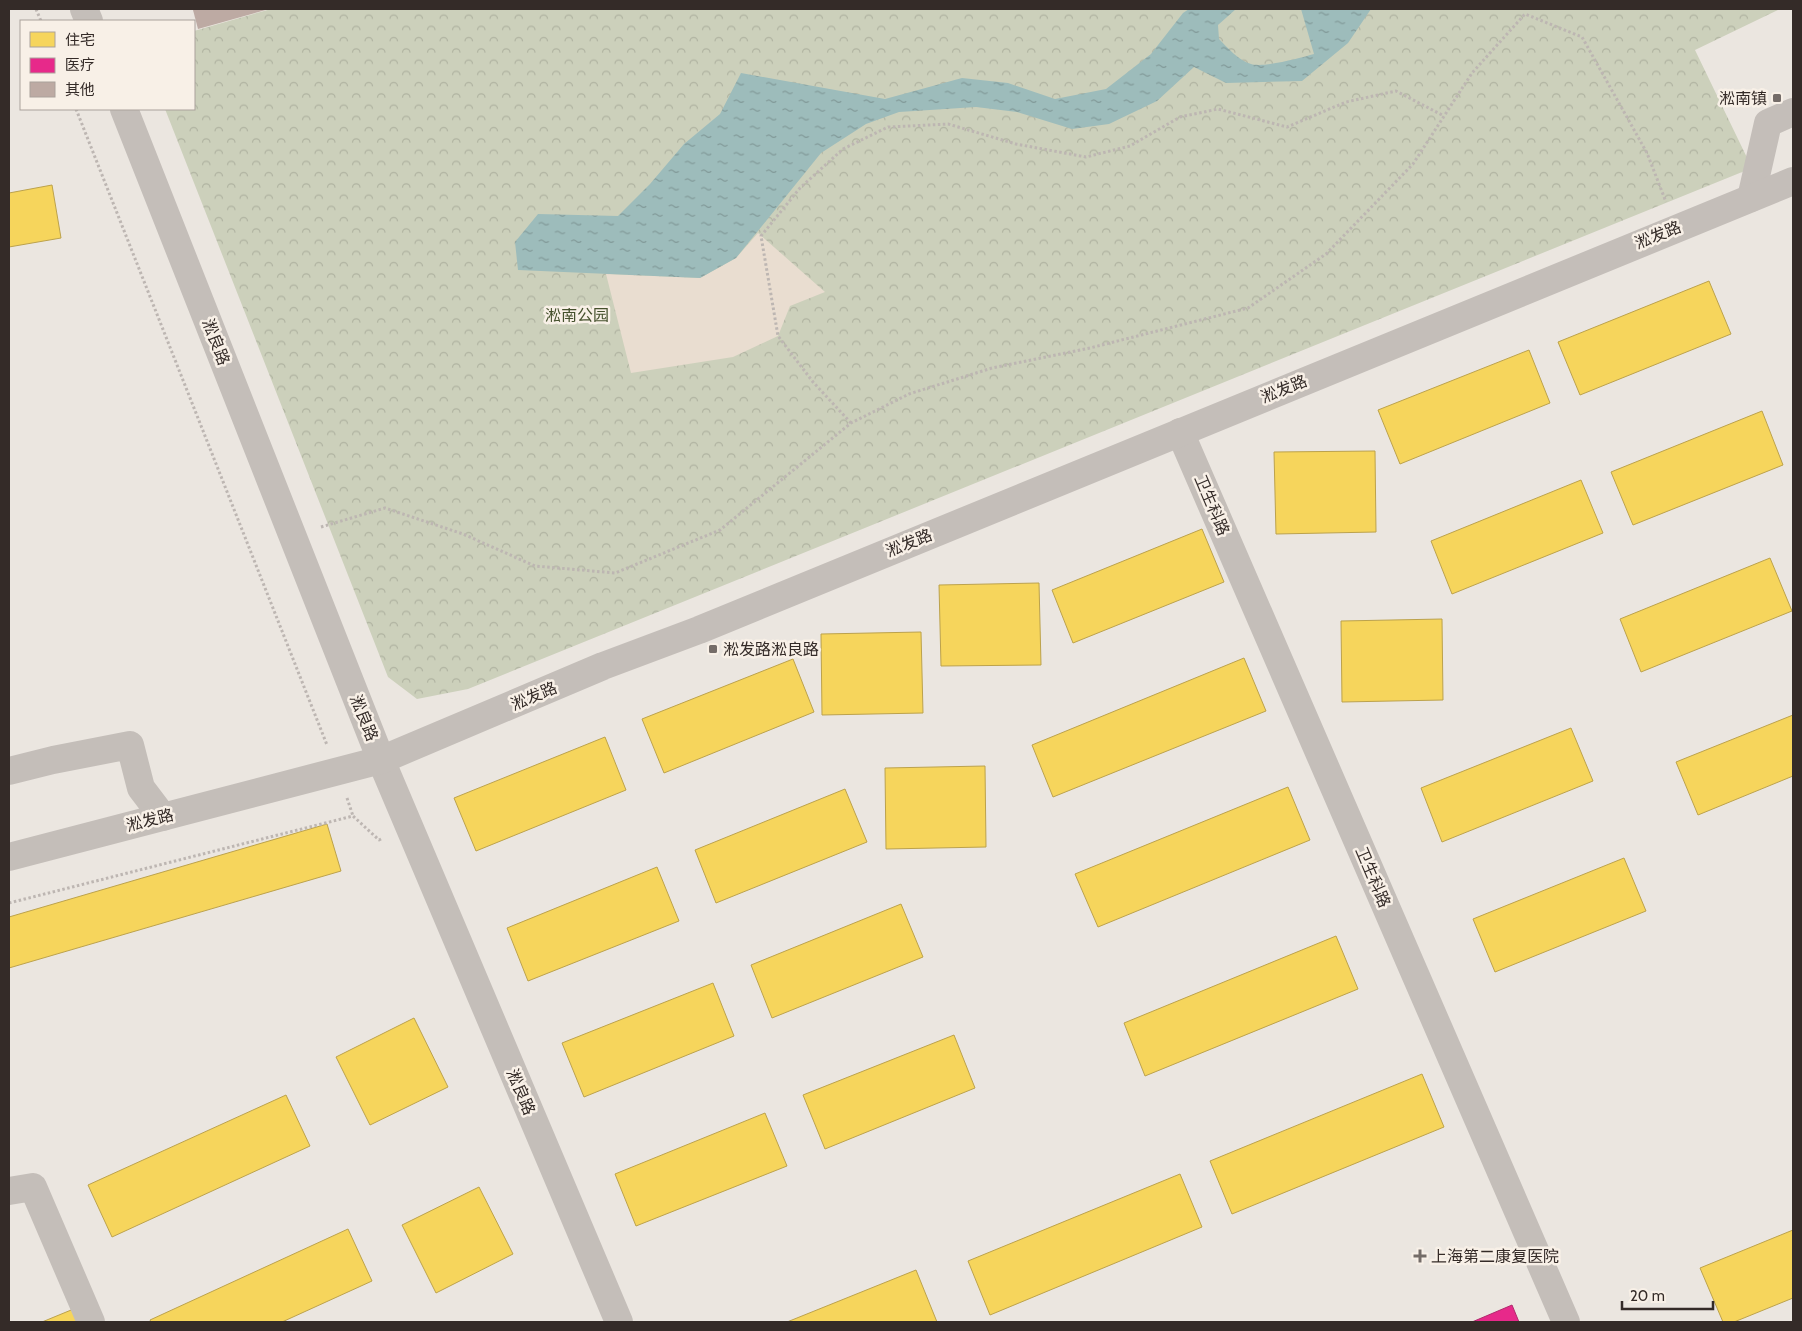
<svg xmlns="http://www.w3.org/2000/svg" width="1802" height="1331" viewBox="0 0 1802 1331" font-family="Cabin,'Noto Sans SC',sans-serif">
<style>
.park{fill:url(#park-crowns)}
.plaza{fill:#e9ddd0}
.water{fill:url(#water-ripples)}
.homes{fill:#f6d55c;stroke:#bca24c}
.health{fill:#e7298a;stroke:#b12a6d}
.building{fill:#bdaaa3}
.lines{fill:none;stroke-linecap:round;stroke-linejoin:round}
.path{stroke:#bdb6b2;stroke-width:3;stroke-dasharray:2.5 2.5;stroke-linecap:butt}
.minor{stroke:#c4beb9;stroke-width:28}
.poi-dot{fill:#746c68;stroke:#f8f0e7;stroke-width:2}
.labels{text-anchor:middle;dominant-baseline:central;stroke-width:5;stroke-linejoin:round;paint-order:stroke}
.poi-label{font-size:16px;fill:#342b28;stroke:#f8f0e7;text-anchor:start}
.street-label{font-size:16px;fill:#342b28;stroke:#f8f0e7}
.park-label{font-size:16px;fill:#45512d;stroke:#f8f0e7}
</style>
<defs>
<pattern id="park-crowns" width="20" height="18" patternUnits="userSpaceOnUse" patternTransform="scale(1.25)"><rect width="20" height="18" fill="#ccd0bb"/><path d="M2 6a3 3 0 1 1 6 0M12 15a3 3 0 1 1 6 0" fill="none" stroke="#b0b3a1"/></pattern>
<pattern id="water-ripples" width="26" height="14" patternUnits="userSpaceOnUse" patternTransform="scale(1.25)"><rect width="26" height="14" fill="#9dbcbb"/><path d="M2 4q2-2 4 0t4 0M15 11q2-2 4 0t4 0" fill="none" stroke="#819998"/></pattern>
</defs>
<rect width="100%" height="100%" fill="#ebe6e0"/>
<!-- park -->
<polygon class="park" points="271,9 1780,9 1695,50 1752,168 468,689 417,699 388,677 165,109 194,109 194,31"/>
<!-- plaza -->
<polygon class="plaza" points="758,233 825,292 790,306 778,336 733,357 631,373 606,274 700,278 736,258"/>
<!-- water -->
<path class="water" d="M 1189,9 L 1236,9 L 1218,25 L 1219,39 C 1228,48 1238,60 1251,64 C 1263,68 1300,58 1314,54 L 1301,9 L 1371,9 L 1348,43 L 1302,81 L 1226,83 L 1194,67 L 1157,101 L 1109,124 L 1072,129 L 1017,112 L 976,107 L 899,112 L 866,124 L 821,153 L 736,258 L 700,278 L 518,270 L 515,242 L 538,214 L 618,216 L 650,184 L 684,144 L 720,114 L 741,73 L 885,99 L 962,78 L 1008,83 L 1055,99 L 1106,89 L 1151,54 L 1183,13 Z"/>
<!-- homes -->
<g class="homes">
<polygon points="52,185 61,238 9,247 9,193"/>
<polygon points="1709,281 1731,334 1580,395 1558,342"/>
<polygon points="1529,350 1550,403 1400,464 1378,410"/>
<polygon points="1762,411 1783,465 1633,525 1611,472"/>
<polygon points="1375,451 1376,532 1276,534 1274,452"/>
<polygon points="1581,480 1603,533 1452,594 1431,541"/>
<polygon points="1202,529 1224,582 1073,643 1052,590"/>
<polygon points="1770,558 1792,611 1641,672 1620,619"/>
<polygon points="1039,583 1041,665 941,666 939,585"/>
<polygon points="1442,619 1443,700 1342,702 1341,621"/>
<polygon points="921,632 923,713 822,715 821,634"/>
<polygon points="1244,658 1266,711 1053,797 1032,745"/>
<polygon points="793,659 814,712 664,773 642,719"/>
<polygon points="1793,715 1793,776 1698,815 1676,762"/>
<polygon points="1571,728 1593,781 1442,842 1421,788"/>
<polygon points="605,737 626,790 476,851 454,798"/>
<polygon points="985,766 986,847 886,849 885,768"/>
<polygon points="1288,787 1310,840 1098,927 1075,874"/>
<polygon points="845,789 867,842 716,903 695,850"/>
<polygon points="327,824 341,871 9,968 9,917"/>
<polygon points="1624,858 1646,911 1495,972 1473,919"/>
<polygon points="657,867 679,921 528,981 507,928"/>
<polygon points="901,904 923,957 772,1018 751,965"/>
<polygon points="1336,936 1358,989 1145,1076 1124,1023"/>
<polygon points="713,983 734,1036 584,1097 562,1043"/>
<polygon points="414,1018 448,1087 370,1125 336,1057"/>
<polygon points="954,1035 975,1088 825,1149 803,1095"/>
<polygon points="1422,1074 1444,1127 1232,1214 1210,1161"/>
<polygon points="286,1095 310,1146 112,1237 88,1185"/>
<polygon points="765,1113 787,1166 636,1226 615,1174"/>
<polygon points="1180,1174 1202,1227 990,1315 968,1261"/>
<polygon points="479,1187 513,1254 436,1293 402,1225"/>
<polygon points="348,1229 372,1281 282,1322 151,1322 150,1320"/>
<polygon points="1793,1230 1793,1298 1734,1322 1723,1322 1700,1268"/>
<polygon points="916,1270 937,1322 787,1322"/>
<polygon points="76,1308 82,1322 42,1322"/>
</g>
<!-- health -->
<polygon class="health" points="1512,1305 1519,1322 1472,1322"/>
<!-- building -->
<polygon class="building" points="199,9 269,9 198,29 193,10"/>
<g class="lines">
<!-- path -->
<g class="path">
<polyline points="36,9 41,21"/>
<polyline points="76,109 327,745"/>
<polyline points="851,423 813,382 778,336 761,236 800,188 843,149 888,127 948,124 1016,144 1086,157 1130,146 1180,117 1218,109 1287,127 1346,102 1396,91 1444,116"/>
<polyline points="321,527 385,508 463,534 535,566 615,573 720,530 851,423 909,394 992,368 1090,348 1248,308 1326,254 1413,164 1472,73 1525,14 1582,37 1647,153 1666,202"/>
<polyline points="347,798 353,816"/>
<polyline points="9,903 353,816 379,840 383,838"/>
</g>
<!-- minor -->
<g class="minor">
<polyline points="84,9 89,21"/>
<polyline points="124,109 381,760 619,1322"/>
<polyline points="1751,198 1768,123 1793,112"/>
<polyline points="1180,432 1566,1322"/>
<polyline points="9,771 53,760 130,745 141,788 163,817"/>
<polyline points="9,857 381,760 603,666 699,630 1793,181"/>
<polyline points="9,1191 33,1187 91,1322"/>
</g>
</g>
<!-- markers -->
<g class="poi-dot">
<rect x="1772" y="93" width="10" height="10" rx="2.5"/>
<rect x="708" y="644" width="10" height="10" rx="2.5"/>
<path d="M1417.5 1248.5h5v5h5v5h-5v5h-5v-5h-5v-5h5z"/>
</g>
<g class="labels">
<!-- poi labels -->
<g class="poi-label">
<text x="1767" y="98" text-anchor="end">淞南镇</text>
<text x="723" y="649">淞发路淞良路</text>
<text x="1431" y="1256">上海第二康复医院</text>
</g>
<!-- street labels -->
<g class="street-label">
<text transform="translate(1658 235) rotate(-22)">淞发路</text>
<text transform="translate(216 342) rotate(69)">淞良路</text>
<text transform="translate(1284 389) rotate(-22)">淞发路</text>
<text transform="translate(1212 505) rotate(67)">卫生科路</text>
<text transform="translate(909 543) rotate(-22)">淞发路</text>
<text transform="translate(534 696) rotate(-23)">淞发路</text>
<text transform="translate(364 718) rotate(68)">淞良路</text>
<text transform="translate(150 820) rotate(-14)">淞发路</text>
<text transform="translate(1373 877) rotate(67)">卫生科路</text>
<text transform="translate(521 1092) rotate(67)">淞良路</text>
</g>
<!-- park labels -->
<g class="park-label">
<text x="577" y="315">淞南公园</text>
</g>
</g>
<!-- border -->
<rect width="1802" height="1331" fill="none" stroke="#342b28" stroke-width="20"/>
<!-- legend -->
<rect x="20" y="20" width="175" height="90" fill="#f8f0e7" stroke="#aaa19b"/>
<rect x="30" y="32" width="25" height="15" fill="#f6d55c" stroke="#aaa19b"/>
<text x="65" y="45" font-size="15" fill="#342b28">住宅</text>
<rect x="30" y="58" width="25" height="15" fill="#e7298a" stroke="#aaa19b"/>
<text x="65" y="70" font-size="15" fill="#342b28">医疗</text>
<rect x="30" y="82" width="25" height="15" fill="#bdaaa3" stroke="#aaa19b"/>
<text x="65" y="95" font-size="15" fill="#342b28">其他</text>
<!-- scale -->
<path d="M1622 1301v8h91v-8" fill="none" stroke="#342b28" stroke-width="2.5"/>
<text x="1630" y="1301" font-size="15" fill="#342b28" stroke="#f8f0e7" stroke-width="4" paint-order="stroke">20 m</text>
</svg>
